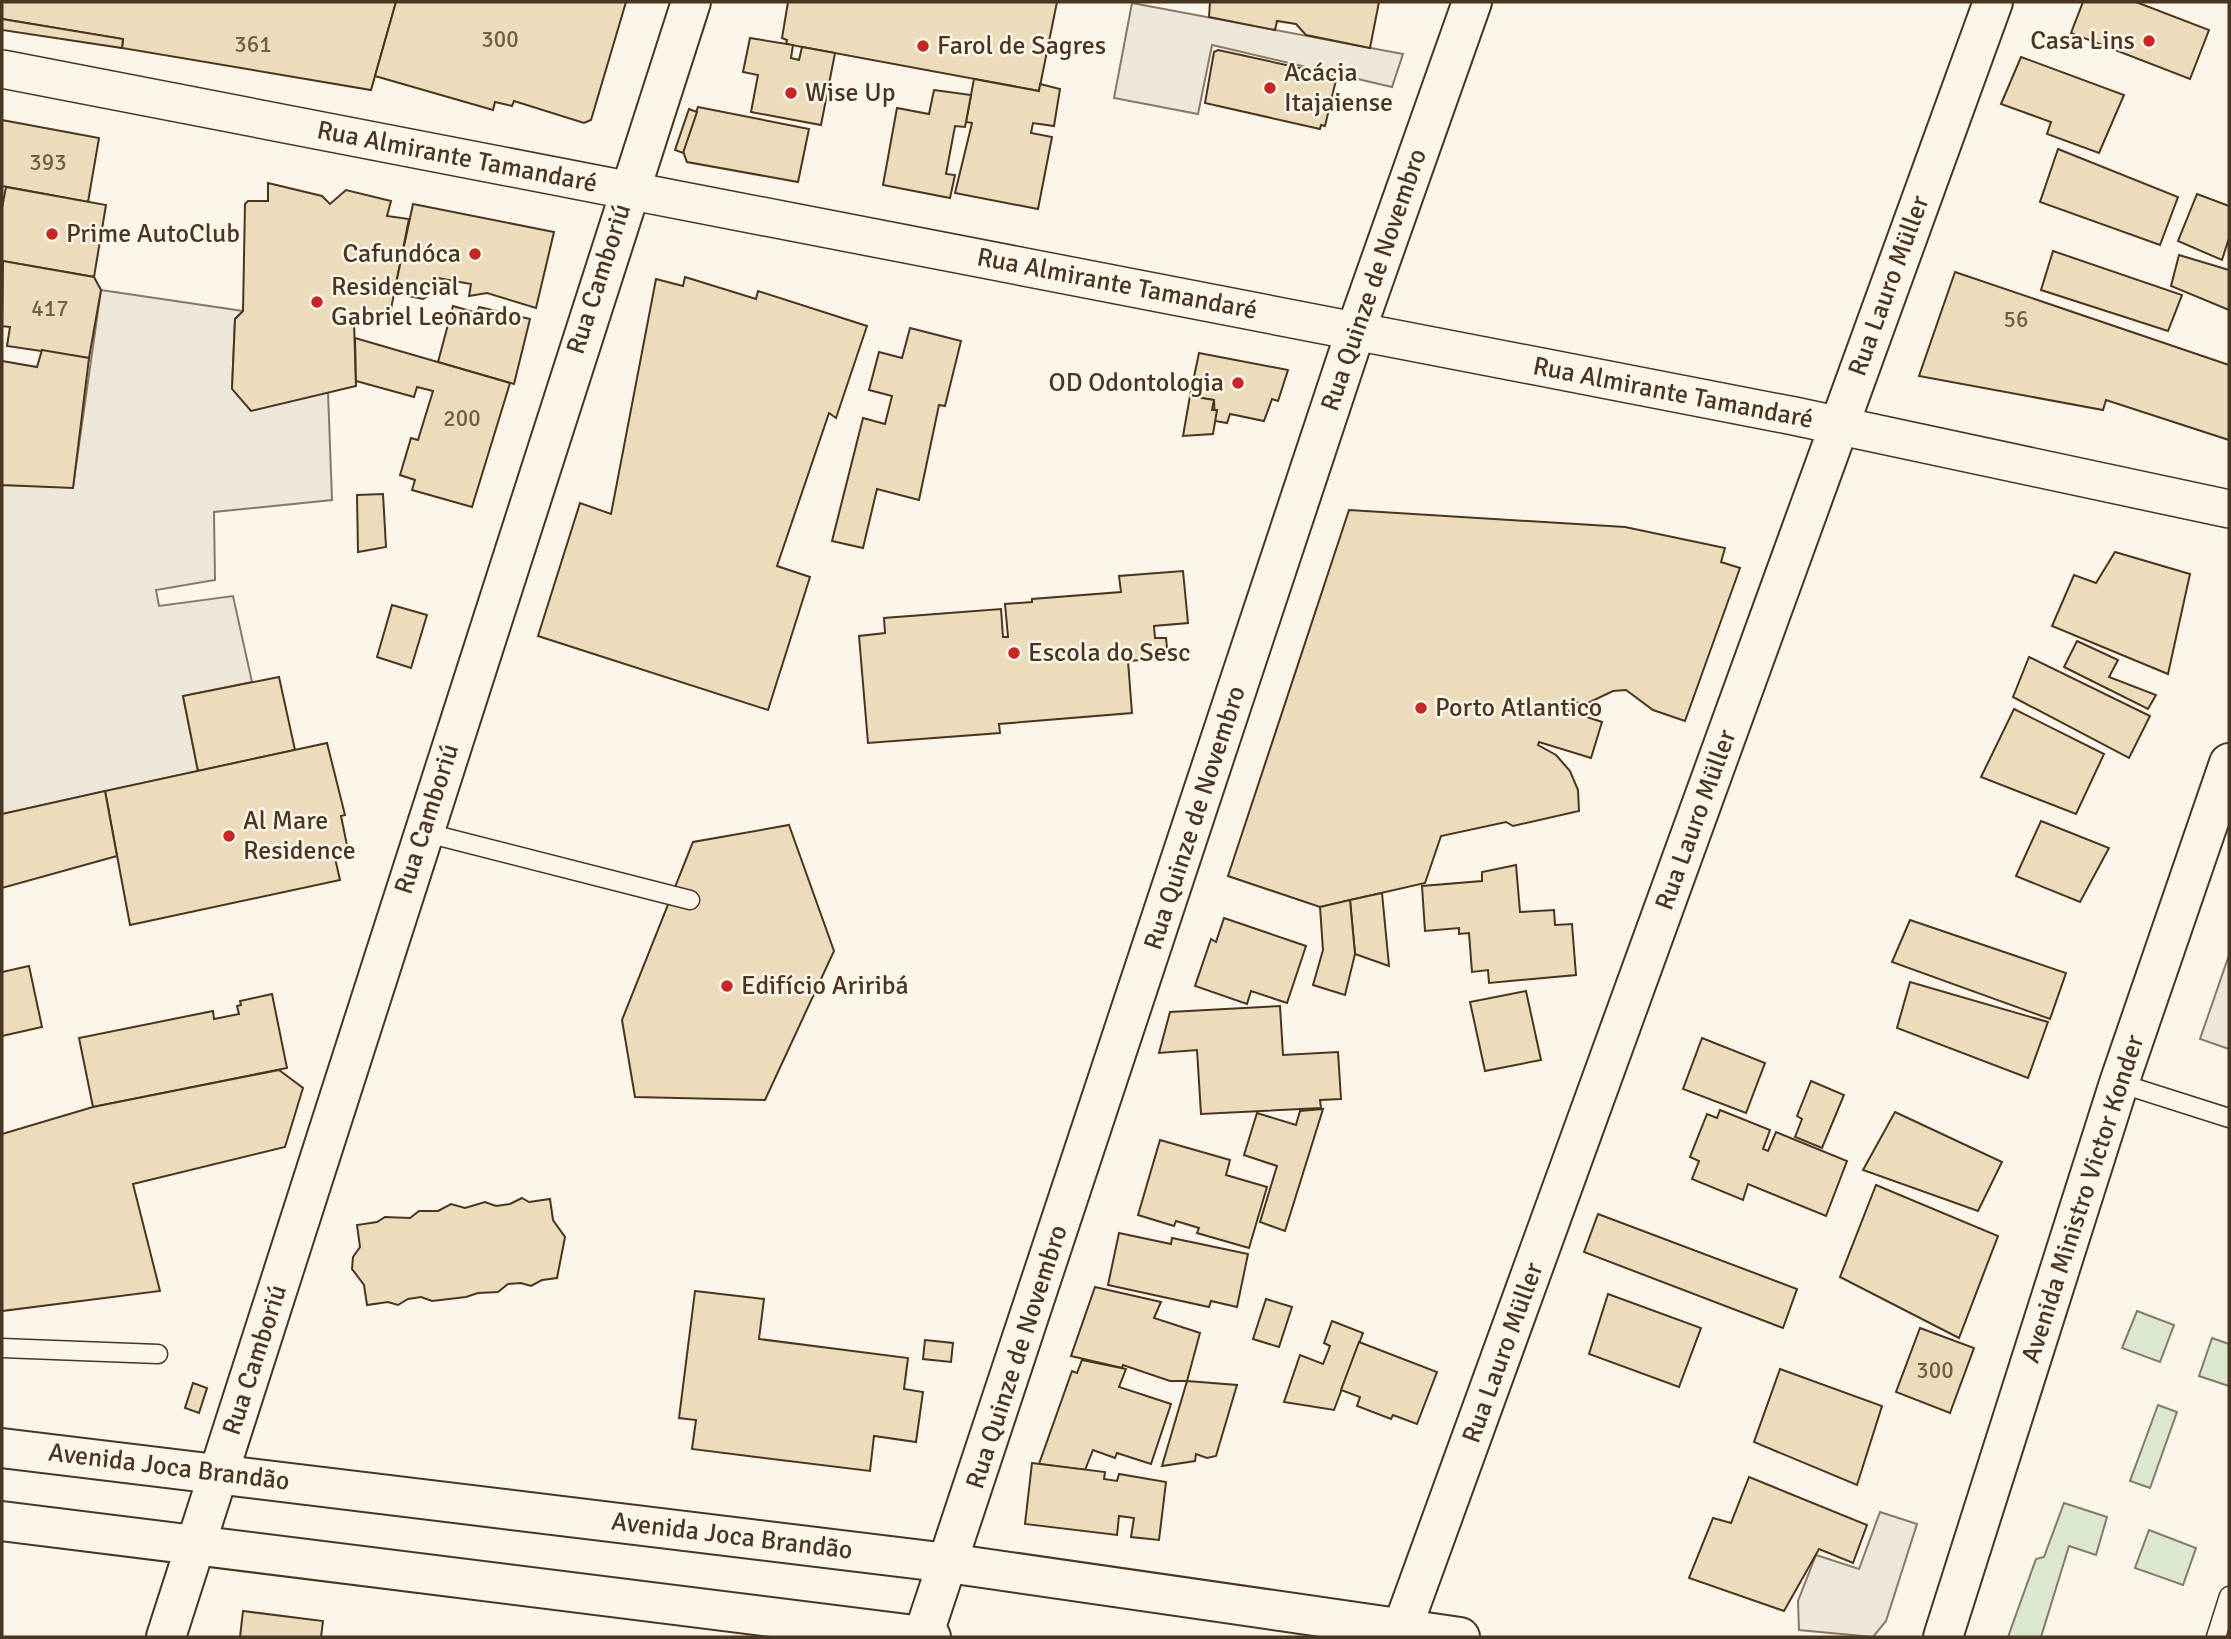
<svg xmlns="http://www.w3.org/2000/svg" width="2231" height="1639" viewBox="0 0 2231 1639" font-family="Signika,sans-serif">
<style>
.grass{fill:#dce7d0;stroke:#887966;stroke-width:2}
.parking{fill:#ede7d9;stroke:#887966;stroke-width:2}
.building{fill:#ecdcbc;stroke:#4a3520;stroke-width:2}
.lines{fill:none;stroke-linecap:round;stroke-linejoin:round}
.lane-casing{stroke:#4a3520;stroke-width:21}
.street-casing{stroke:#4a3520;stroke-width:40}
.secondary-casing{stroke:#4a3520;stroke-width:42}
.lane{stroke:#fbf6e9;stroke-width:18}
.street{stroke:#fbf6e9;stroke-width:37}
.secondary{stroke:#fbf6e9;stroke-width:38}
.poi-dot{fill:#c62828;stroke:#fbf6e9;stroke-width:2.5}
.labels{text-anchor:middle;dominant-baseline:central;stroke-width:5;stroke-linejoin:round;paint-order:stroke}
.number-label{font-size:23px;fill:#725f47}
.poi-label{font-size:26px;fill:#4a3520;stroke:#fbf6e9;text-anchor:start}
.street-label{font-size:26px;fill:#4a3520;stroke:#fbf6e9}
</style>
<rect width="100%" height="100%" fill="#fbf6e9"/>
<!-- grass -->
<g class="grass">
<polygon points="2137,1311 2174,1325 2160,1362 2122,1348"/>
<polygon points="2212,1338 2229,1344 2229,1386 2199,1376"/>
<polygon points="2158,1405 2177,1412 2150,1488 2130,1481"/>
<polygon points="2064,1503 2107,1517 2096,1555 2069,1546 2041,1637 2008,1637 2036,1559 2044,1557"/>
<polygon points="2149,1530 2196,1548 2183,1585 2135,1568"/>
</g>
<!-- parking -->
<g class="parking">
<polygon points="1132,3 1403,54 1392,87 1212,45 1198,114 1114,98"/>
<polygon points="101,290 243,311 235,319 232,388 328,392 332,500 214,512 215,580 156,590 159,606 233,596 252,682 183,696 198,771 2,814 2,485 73,487"/>
<polygon points="2229,955 2229,1049 2200,1039"/>
<polygon points="1880,1512 1917,1524 1886,1621 1873,1637 1799,1630 1798,1601 1816,1555 1859,1569"/>
</g>
<!-- building -->
<g class="building">
<polygon points="2,2 396,2 371,90 122,48 123,39 2,19"/>
<polygon points="396,2 626,2 591,120 584,123 514,101 512,106 495,102 493,110 375,76"/>
<polygon points="788,2 1057,2 1039,91 786,44 787,40 782,38"/>
<polygon points="1210,2 1379,2 1370,48 1306,35 1296,24 1277,21 1275,30 1209,17"/>
<polygon points="2083,2 2136,2 2209,30 2190,79 2071,33"/>
<polygon points="2,19 123,39 122,48 2,30"/>
<polygon points="750,38 793,45 791,58 799,60 802,47 835,53 821,125 751,112 758,75 743,72"/>
<polygon points="1218,50 1332,75 1331,79 1336,80 1325,126 1321,125 1320,129 1205,103 1214,52"/>
<polygon points="2021,57 2124,95 2099,153 2047,134 2051,122 2001,104"/>
<polygon points="974,79 1039,91 1040,84 1060,89 1054,126 1033,123 1031,133 1052,137 1038,209 955,193 972,123 966,122"/>
<polygon points="934,90 971,95 965,127 955,126 946,174 955,175 950,198 883,185 897,108 929,114"/>
<polygon points="698,107 809,129 798,182 687,162 683,151"/>
<polygon points="689,109 697,112 683,153 675,150"/>
<polygon points="2,120 99,138 88,202 2,186"/>
<polygon points="2058,149 2178,197 2160,245 2040,202"/>
<polygon points="268,183 322,196 330,204 346,190 391,201 387,216 409,219 390,314 354,322 356,386 251,411 232,389 235,319 243,311 245,204 248,201 268,201"/>
<polygon points="6,187 106,205 94,277 2,261 2,208"/>
<polygon points="2197,194 2229,206 2229,238 2222,260 2178,241"/>
<polygon points="413,204 554,232 536,308 487,293 469,296 471,284 432,277 428,296 423,299 394,293"/>
<polygon points="2053,251 2182,295 2168,331 2041,290"/>
<polygon points="2179,255 2229,270 2229,310 2171,286"/>
<polygon points="3,261 94,277 101,290 89,358 7,346 10,327 2,326"/>
<polygon points="1955,272 2229,365 2229,440 2106,400 2103,410 1919,376"/>
<polygon points="685,277 756,299 758,291 867,326 836,418 829,413 777,566 810,577 768,710 538,636 580,503 611,514 656,279 683,286"/>
<polygon points="453,306 477,313 479,307 530,319 514,384 438,362"/>
<polygon points="910,328 961,341 945,406 939,405 919,500 877,489 863,548 832,541 863,418 885,424 892,396 869,390 879,352 902,358"/>
<polygon points="355,338 510,383 472,507 412,490 415,480 400,475 411,438 418,440 433,391 417,387 414,397 356,381"/>
<polygon points="42,350 89,358 73,488 2,485 2,361 37,367"/>
<polygon points="1199,353 1288,370 1278,401 1272,399 1264,421 1230,414 1227,423 1215,421 1214,400 1190,396"/>
<polygon points="1190,396 1214,400 1212,410 1217,410 1213,434 1183,436"/>
<polygon points="383,494 386,547 358,552 357,495"/>
<polygon points="1349,510 1625,527 1725,548 1721,562 1740,568 1685,721 1653,710 1626,690 1613,691 1588,703 1552,702 1551,705 1602,722 1591,758 1539,742 1538,745 1556,755 1570,771 1578,790 1579,811 1513,826 1506,822 1441,836 1425,883 1320,907 1228,876"/>
<polygon points="2115,552 2190,574 2168,674 2052,626 2074,575 2096,583"/>
<polygon points="1183,571 1188,623 1154,626 1155,638 1166,638 1168,658 1128,661 1132,713 999,724 1000,733 868,743 859,636 885,633 884,618 1001,609 1003,637 1008,637 1005,604 1032,602 1032,599 1121,592 1119,576"/>
<polygon points="392,605 427,615 411,668 377,657"/>
<polygon points="2077,641 2118,660 2109,677 2156,695 2148,709 2064,667"/>
<polygon points="2029,657 2150,716 2129,758 2013,697"/>
<polygon points="279,677 295,750 198,771 183,696"/>
<polygon points="2014,709 2104,754 2076,814 1981,777"/>
<polygon points="327,743 345,815 341,816 349,855 335,858 340,880 130,925 105,791"/>
<polygon points="105,791 117,856 2,888 2,814"/>
<polygon points="2041,821 2109,848 2080,902 2016,876"/>
<polygon points="789,825 834,951 765,1100 635,1097 622,1020 693,842"/>
<polygon points="1516,865 1520,912 1554,910 1555,925 1572,924 1576,975 1489,983 1488,970 1472,972 1469,933 1459,934 1459,928 1425,931 1422,886 1482,881 1482,872"/>
<polygon points="1382,893 1389,966 1355,954 1350,900"/>
<polygon points="1350,900 1355,954 1345,995 1313,985 1323,950 1320,907"/>
<polygon points="1224,918 1306,946 1287,1003 1251,991 1247,1004 1195,986 1211,939 1216,942"/>
<polygon points="1910,920 2066,973 2050,1019 1892,962"/>
<polygon points="29,966 42,1027 2,1036 2,972"/>
<polygon points="1910,982 2048,1022 2028,1078 1897,1028"/>
<polygon points="1526,991 1541,1060 1485,1071 1470,1002"/>
<polygon points="272,994 287,1068 93,1107 79,1038 213,1011 214,1019 239,1014 237,1006 241,1005 240,1001"/>
<polygon points="1280,1006 1283,1055 1338,1052 1341,1099 1320,1100 1321,1108 1201,1114 1197,1050 1159,1053 1170,1012"/>
<polygon points="1702,1038 1765,1063 1746,1113 1683,1089"/>
<polygon points="279,1070 303,1088 285,1147 133,1184 160,1291 2,1311 2,1134 93,1107"/>
<polygon points="1811,1081 1844,1095 1822,1148 1795,1137 1802,1119 1797,1116"/>
<polygon points="1323,1109 1285,1231 1260,1222 1277,1166 1244,1155 1257,1113 1296,1125 1300,1111"/>
<polygon points="1720,1110 1770,1130 1763,1149 1768,1151 1776,1132 1847,1161 1826,1216 1748,1184 1743,1200 1692,1179 1699,1161 1690,1157 1707,1114 1717,1118"/>
<polygon points="1895,1112 2002,1162 1978,1211 1863,1170"/>
<polygon points="1160,1140 1230,1160 1226,1175 1267,1187 1249,1248 1197,1233 1199,1228 1176,1221 1174,1226 1138,1215"/>
<polygon points="1876,1185 1998,1236 1959,1338 1840,1277"/>
<polygon points="522,1198 529,1202 550,1199 553,1220 565,1237 557,1278 542,1280 531,1286 521,1283 508,1284 498,1292 478,1293 466,1297 432,1301 421,1297 408,1299 398,1305 388,1302 367,1305 364,1285 352,1269 353,1257 360,1247 357,1225 377,1222 385,1217 410,1218 419,1211 438,1211 451,1204 465,1208 485,1202 496,1206 510,1204"/>
<polygon points="1598,1214 1797,1289 1783,1328 1584,1252"/>
<polygon points="1119,1233 1171,1244 1172,1238 1248,1254 1237,1307 1211,1301 1209,1307 1108,1285"/>
<polygon points="1095,1287 1161,1302 1154,1318 1200,1333 1187,1381 1170,1381 1123,1365 1122,1368 1071,1356"/>
<polygon points="695,1291 764,1299 759,1339 908,1358 904,1389 923,1392 916,1442 874,1436 870,1471 692,1449 696,1420 679,1418"/>
<polygon points="1608,1294 1701,1328 1679,1387 1589,1354"/>
<polygon points="1266,1299 1292,1307 1279,1347 1253,1339"/>
<polygon points="1332,1321 1363,1333 1334,1410 1284,1402 1300,1355 1323,1364 1330,1346 1324,1343"/>
<polygon points="1920,1328 1974,1348 1950,1413 1896,1392"/>
<polygon points="925,1340 953,1343 951,1362 923,1359"/>
<polygon points="1359,1342 1437,1372 1417,1424 1393,1415 1391,1419 1357,1406 1360,1397 1341,1390"/>
<polygon points="1082,1360 1126,1369 1119,1387 1171,1404 1151,1464 1117,1453 1115,1458 1093,1450 1085,1470 1039,1464 1072,1371 1077,1373"/>
<polygon points="1780,1369 1882,1406 1857,1485 1754,1442"/>
<polygon points="1187,1381 1237,1385 1216,1456 1207,1458 1196,1454 1195,1461 1162,1466"/>
<polygon points="193,1383 207,1388 199,1413 185,1408"/>
<polygon points="1032,1463 1105,1472 1104,1479 1117,1481 1119,1474 1166,1482 1159,1540 1131,1537 1134,1518 1119,1516 1117,1535 1025,1524"/>
<polygon points="1749,1477 1867,1525 1853,1563 1819,1549 1784,1611 1689,1578 1713,1518 1731,1523"/>
<polygon points="243,1611 323,1621 321,1637 240,1637"/>
</g>
<g class="lines">
<!-- lane casing -->
<g class="lane-casing">
<g id="lane">
<polyline points="423,832 690,900"/>
<polyline points="2119,1083 2229,1118"/>
<polyline points="2,1348 158,1354"/>
<polyline points="2216,1637 2229,1596"/>
</g>
</g>
<!-- street casing -->
<g class="street-casing">
<polyline id="street" points="2,69 1794,416 2229,509"/>
</g>
<!-- secondary casing -->
<g class="secondary-casing">
<g id="secondary">
<polyline points="2,1448 948,1563 1460,1637"/>
<polyline points="2,1521 931,1637"/>
<polyline points="923,1636 1356,330 1472,2"/>
<polyline points="166,1637 691,2"/>
<polyline points="1399,1637 1993,2"/>
<polyline points="1943,1637 2119,1083 2229,763"/>
</g>
</g>
<!-- lane -->
<use href="#lane" class="lane"/>
<!-- street -->
<use href="#street" class="street"/>
<!-- secondary -->
<use href="#secondary" class="secondary"/>
</g>
<!-- markers -->
<g class="poi-dot">
<circle cx="2149" cy="41" r="7"/>
<circle cx="923" cy="46" r="7"/>
<circle cx="1270" cy="88" r="7"/>
<circle cx="791" cy="93" r="7"/>
<circle cx="52" cy="234" r="7"/>
<circle cx="475" cy="254" r="7"/>
<circle cx="317" cy="302" r="7"/>
<circle cx="1238" cy="383" r="7"/>
<circle cx="1014" cy="653" r="7"/>
<circle cx="1421" cy="708" r="7"/>
<circle cx="229" cy="836" r="7"/>
<circle cx="727" cy="986" r="7"/>
</g>
<g class="labels">
<!-- number labels -->
<g class="number-label">
<text x="500" y="39">300</text>
<text x="253" y="44">361</text>
<text x="48" y="162">393</text>
<text x="50" y="308">417</text>
<text x="2016" y="319">56</text>
<text x="462" y="418">200</text>
<text x="1935" y="1370">300</text>
</g>
<!-- poi labels -->
<g class="poi-label">
<text x="2135" y="41" text-anchor="end">Casa Lins</text>
<text x="937" y="46">Farol de Sagres</text>
<text x="1284" y="73">Acácia<tspan x="1284" dy="30">Itajaiense</tspan></text>
<text x="805" y="93">Wise Up</text>
<text x="66" y="234">Prime AutoClub</text>
<text x="461" y="254" text-anchor="end">Cafundóca</text>
<text x="331" y="287">Residencial<tspan x="331" dy="30">Gabriel Leonardo</tspan></text>
<text x="1224" y="383" text-anchor="end">OD Odontologia</text>
<text x="1028" y="653">Escola do Sesc</text>
<text x="1435" y="708">Porto Atlantico</text>
<text x="243" y="821">Al Mare<tspan x="243" dy="30">Residence</tspan></text>
<text x="741" y="986">Edifício Ariribá</text>
</g>
<!-- street labels -->
<g class="street-label">
<text transform="translate(457 157) rotate(11)">Rua Almirante Tamandaré</text>
<text transform="translate(599 279) rotate(-72)">Rua Camboriú</text>
<text transform="translate(1374 280) rotate(-71)">Rua Quinze de Novembro</text>
<text transform="translate(1117 284) rotate(11)">Rua Almirante Tamandaré</text>
<text transform="translate(1889 286) rotate(-70)">Rua Lauro Müller</text>
<text transform="translate(1673 393) rotate(11)">Rua Almirante Tamandaré</text>
<text transform="translate(1195 818) rotate(-72)">Rua Quinze de Novembro</text>
<text transform="translate(427 819) rotate(-72)">Rua Camboriú</text>
<text transform="translate(1696 820) rotate(-70)">Rua Lauro Müller</text>
<text transform="translate(2083 1199) rotate(-72)">Avenida Ministro Victor Konder</text>
<text transform="translate(1503 1353) rotate(-70)">Rua Lauro Müller</text>
<text transform="translate(1017 1357) rotate(-72)">Rua Quinze de Novembro</text>
<text transform="translate(255 1360) rotate(-72)">Rua Camboriú</text>
<text transform="translate(169 1467) rotate(7)">Avenida Joca Brandão</text>
<text transform="translate(732 1536) rotate(7)">Avenida Joca Brandão</text>
</g>
</g>
<!-- border -->
<rect width="2231" height="1639" fill="none" stroke="#4a3520" stroke-width="7"/>
</svg>
